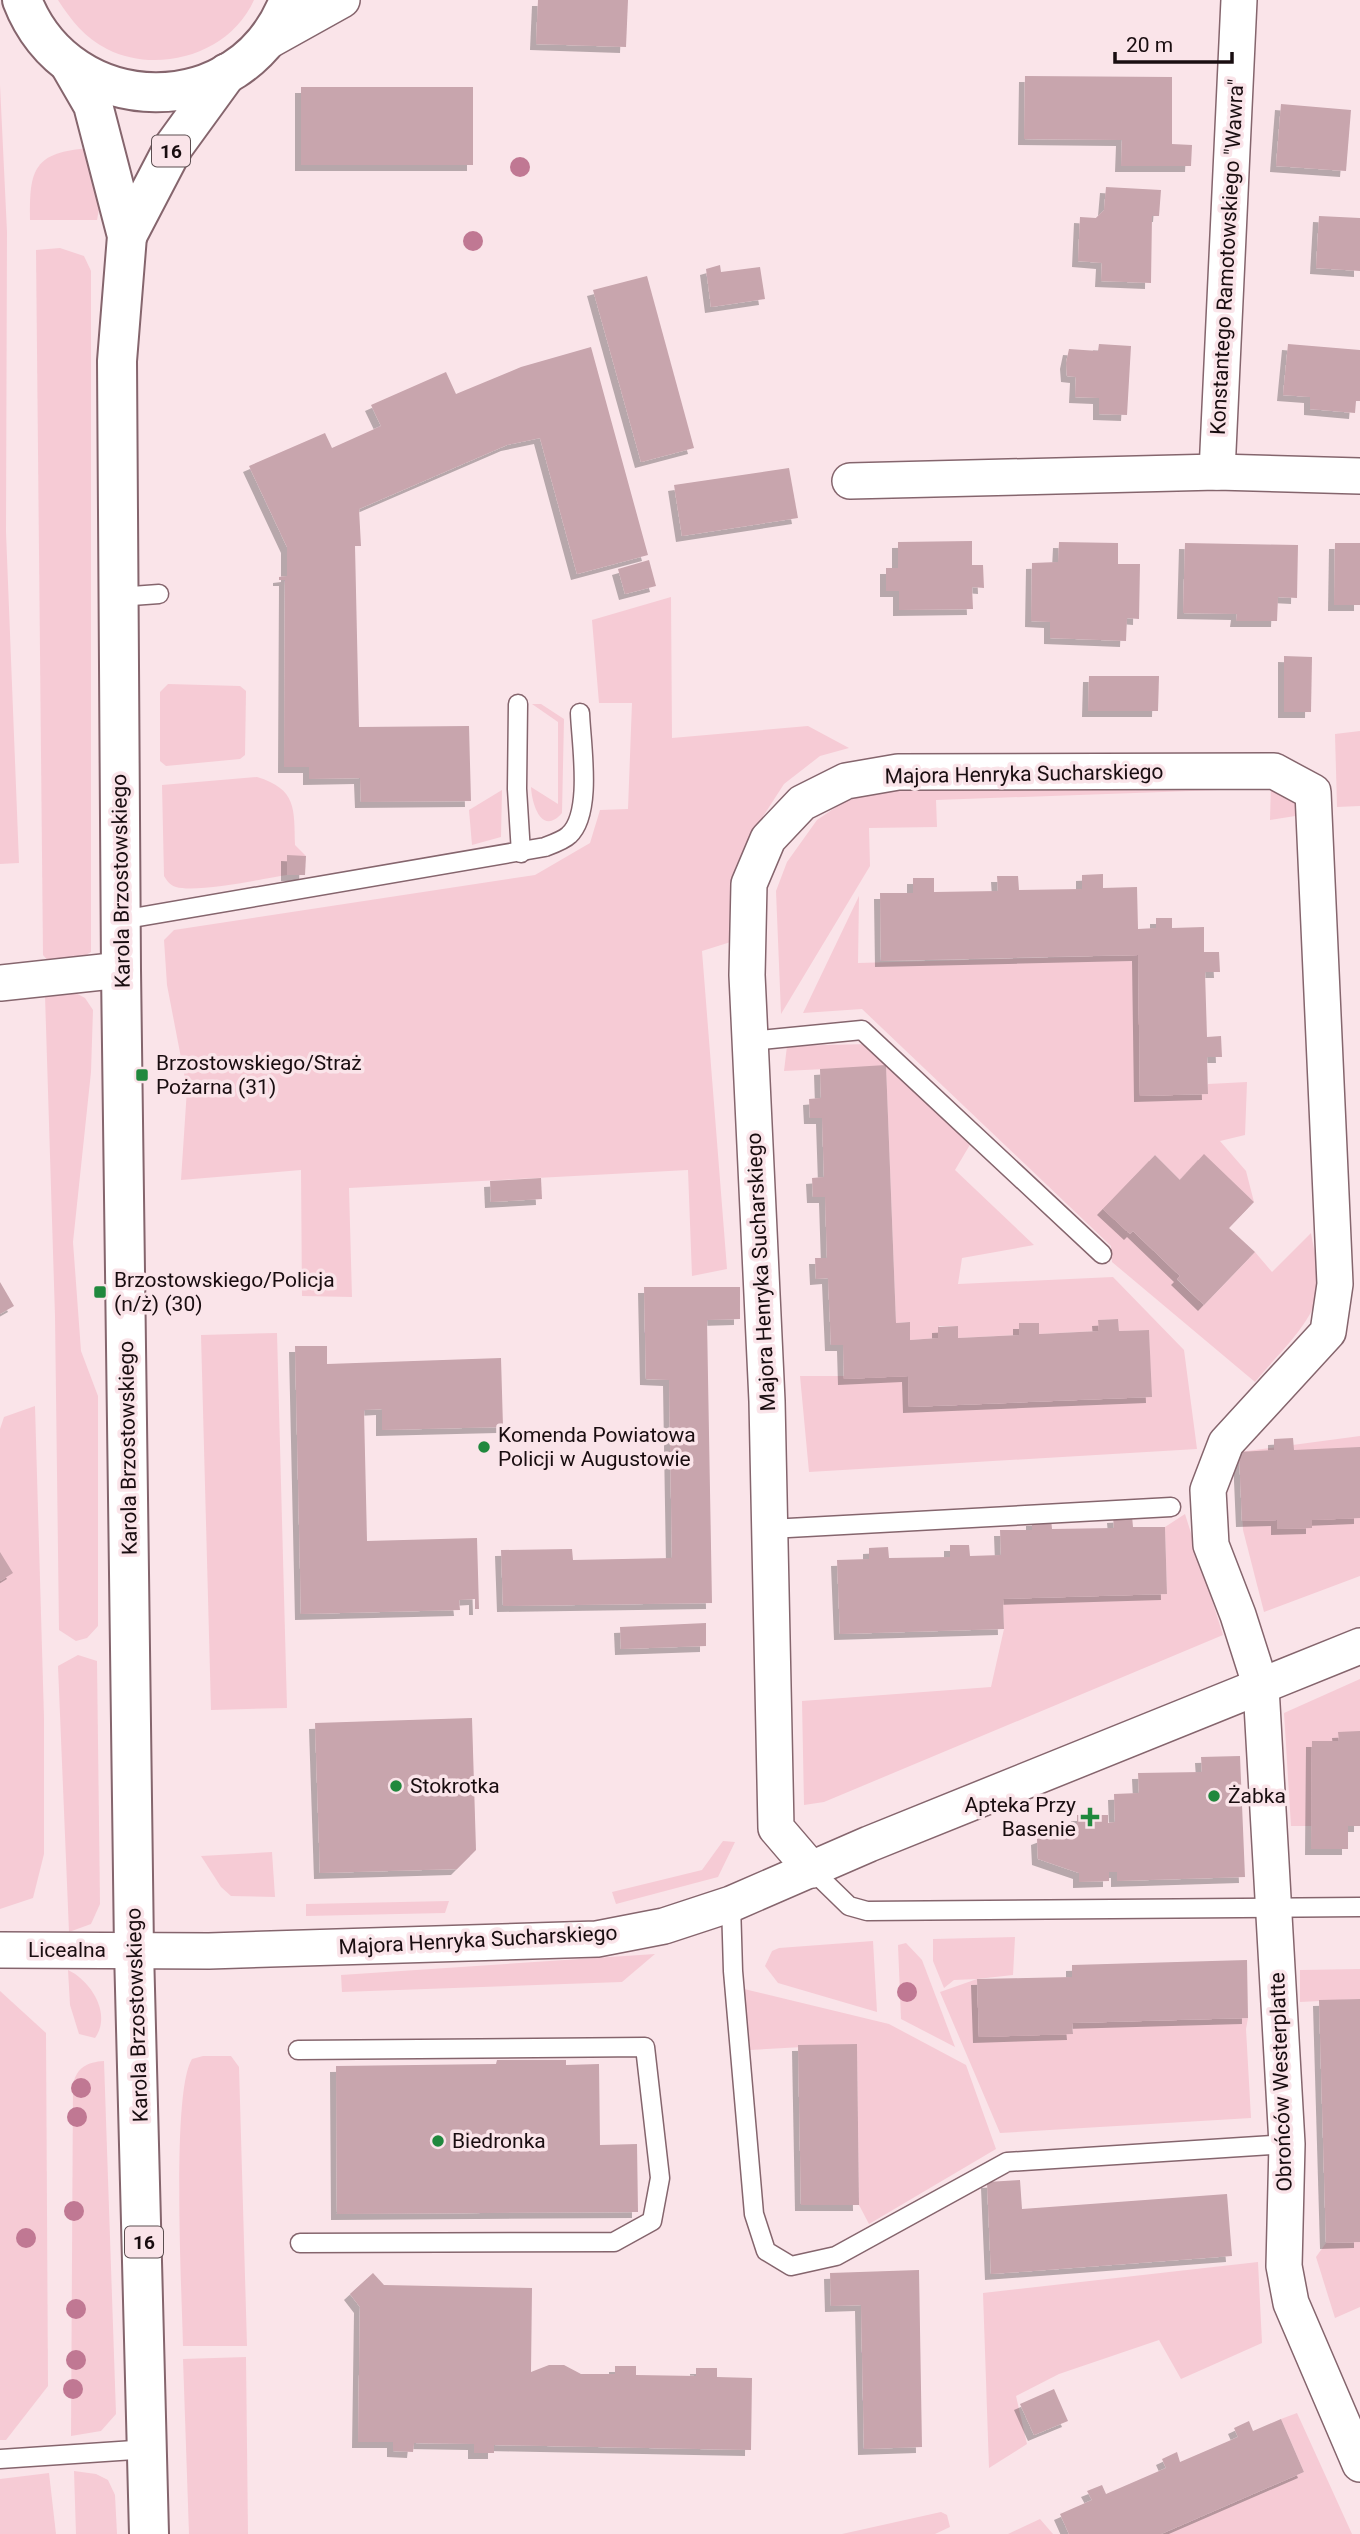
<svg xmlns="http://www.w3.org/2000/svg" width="1360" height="2534" viewBox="0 0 1360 2534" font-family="Roboto,sans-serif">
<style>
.green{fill:#f6cbd5}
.building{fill:#c8a5ad;filter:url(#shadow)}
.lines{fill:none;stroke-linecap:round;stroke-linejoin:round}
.service-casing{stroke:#85656d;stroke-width:21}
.minor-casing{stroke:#85656d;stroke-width:38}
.primary-casing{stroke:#85656d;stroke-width:42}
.service{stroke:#fff;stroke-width:18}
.minor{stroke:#fff;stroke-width:35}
.primary{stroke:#fff;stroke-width:38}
.tree{fill:#c07893}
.poi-dot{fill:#20883d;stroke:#fae4e9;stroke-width:2.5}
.labels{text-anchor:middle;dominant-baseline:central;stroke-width:7;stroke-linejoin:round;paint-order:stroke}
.shield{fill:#fae4e9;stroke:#5c4e51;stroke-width:2}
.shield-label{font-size:19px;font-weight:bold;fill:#190d10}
.street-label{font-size:21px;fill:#190d10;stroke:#fae4e9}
.poi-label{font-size:21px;fill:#190d10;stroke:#fae4e9;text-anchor:start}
</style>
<defs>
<filter id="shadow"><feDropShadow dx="-6" dy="6" stdDeviation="0" flood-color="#0004"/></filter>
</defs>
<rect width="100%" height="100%" fill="#fae4e9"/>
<!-- green -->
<g class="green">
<path d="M 58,0 L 254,0 C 230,54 158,75 107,49 C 85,38 71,20 58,0 Z"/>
<polygon points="0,85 7,232 6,532 19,863 0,864"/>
<path d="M 90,148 L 100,204 L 97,220 L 30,220 C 29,169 34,152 90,148 Z"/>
<polygon points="60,248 84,256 91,271 91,952 79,959 50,963 43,955 36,250"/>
<polygon points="671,597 672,738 808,726 849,748 820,756 784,784 749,838 735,868 733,901 737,940 702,951 727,1269 692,1276 688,1170 349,1188 352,1297 302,1296 301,1170 181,1180 187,1089 167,985 164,940 174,930 535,875 590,843 600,810 628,809 632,703 599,703 592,620"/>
<polygon points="168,684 240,686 246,691 245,755 240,759 166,766 160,761 160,692"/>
<path d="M 532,704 L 541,704 L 564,719 L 562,813 C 542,836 532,805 531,787 L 558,804 L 558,722 Z"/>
<polygon points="1360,731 1360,806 1337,807 1335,734"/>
<polygon points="1282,769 1308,814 1270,820 1271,782"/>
<path d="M 257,777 C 297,789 294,809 295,845 L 306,856 L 287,856 L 287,875 C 262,879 197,893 176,887 C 170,885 167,881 164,876 L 162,785 Z"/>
<polygon points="1219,780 1219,790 936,800 937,827 869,828 870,866 781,1014 776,891 787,862 817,820 842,803 874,791"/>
<polygon points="502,790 501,837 472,845 469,810"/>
<path d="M 859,896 L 858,963 L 1138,955 L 1140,1096 L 1208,1094 L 1208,1084 L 1247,1082 L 1245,1135 L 1220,1141 L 1246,1171 L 1254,1202 L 1204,1155 L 1180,1180 L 1155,1155 L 1104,1209 L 1130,1234 L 1133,1231 L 1180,1276 L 1177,1280 L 1204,1305 L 1255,1252 L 1272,1272 L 1311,1233 C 1314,1252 1323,1279 1317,1298 C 1307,1329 1275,1357 1255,1382 L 1112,1262 L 1111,1246 L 862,1009 L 803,1013 Z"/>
<polygon points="72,991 85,998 93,1010 91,1072 73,1242 81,1351 98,1396 98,1626 87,1638 76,1641 59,1630 55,1316 45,995"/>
<polygon points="868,1044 971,1143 955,1170 1034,1245 962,1258 958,1284 1113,1277 1184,1350 1197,1449 809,1472 800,1376 908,1376 910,1407 1151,1397 1149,1330 1119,1331 1118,1319 1099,1320 1099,1331 1039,1334 1038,1323 1019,1324 1019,1335 958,1338 958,1326 939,1326 938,1338 910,1340 910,1322 896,1323 886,1066 784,1071 787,1046"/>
<polygon points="277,1333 287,1708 211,1710 201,1335"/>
<polygon points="35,1406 44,1718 44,1854 33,1898 0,1909 0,1429 4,1417"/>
<polygon points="1360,1436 1360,1576 1264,1612 1243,1530 1239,1452"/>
<polygon points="1185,1514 1223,1635 824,1802 804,1805 802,1701 991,1687 1004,1629 1003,1599 1167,1594 1165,1527"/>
<polygon points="78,1655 97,1661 100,1904 91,1924 69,1932 58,1666"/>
<polygon points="1360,1679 1360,1826 1291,1826 1284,1713"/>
<polygon points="723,1841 735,1842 718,1877 616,1904 612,1892 702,1870"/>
<polygon points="272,1852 275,1897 231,1896 221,1887 201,1856"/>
<polygon points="449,1901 445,1913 306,1916 306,1904"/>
<polygon points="1015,1937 1013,1975 977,1979 979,2036 1073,2033 1072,2023 1248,2018 1246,2029 1251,2118 1000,2133 940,1992 977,1979 954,1980 944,1988 933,1961 933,1939"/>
<polygon points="873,1941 877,2012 778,1983 765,1966 772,1951 779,1948"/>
<polygon points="906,1943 922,1960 955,2047 901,2019 898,1945"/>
<polygon points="655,1954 622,1982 342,1992 341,1975"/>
<polygon points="1360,1969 1360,1999 1300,2002 1300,1970"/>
<path d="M 68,1970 C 91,1981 112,2014 95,2038 L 79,2034 L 70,2005 Z"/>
<polygon points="744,1989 889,2024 966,2065 996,2149 869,2224 859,2205 857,2044 750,2050"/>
<polygon points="0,1991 46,2033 48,2386 6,2440 0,2440"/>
<path d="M 203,2056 L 231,2056 L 239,2067 L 247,2346 L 183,2346 C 182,2295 171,2092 192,2059 Z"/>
<path d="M 104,2061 L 116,2414 L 101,2431 L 71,2436 L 73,2085 C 76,2068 87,2062 104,2061 Z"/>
<polygon points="1360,2242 1360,2307 1335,2318 1316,2257 1326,2243"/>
<polygon points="1258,2262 1262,2343 1181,2379 1159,2340 1059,2374 1016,2396 1027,2444 989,2468 983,2293"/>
<polygon points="246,2357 248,2534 189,2534 183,2359"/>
<polygon points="1297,2413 1352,2534 1161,2534 1304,2472 1281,2419"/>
<polygon points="74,2471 96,2474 108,2480 115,2495 117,2534 76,2534"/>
<polygon points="49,2473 56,2534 0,2534 0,2479"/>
<polygon points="941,2512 947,2515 950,2527 935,2534 842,2534"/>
<polygon points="1040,2519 1053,2534 1008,2534"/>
</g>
<!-- building -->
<g class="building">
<polygon points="538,0 628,0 626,47 536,44"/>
<polygon points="1025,76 1172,77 1172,144 1192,145 1191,166 1121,166 1122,140 1024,139"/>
<rect x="301" y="87" width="172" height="78"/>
<polygon points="1281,104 1351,110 1346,171 1276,166"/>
<polygon points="1106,187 1161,190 1159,216 1152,216 1151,283 1101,281 1102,263 1078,261 1080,217 1096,218 1104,210"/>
<polygon points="1319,216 1360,218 1360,271 1316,268"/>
<polygon points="720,265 721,272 760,267 765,299 711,307 706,269"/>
<polygon points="647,276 694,448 641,462 593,290"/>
<polygon points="1099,344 1131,346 1127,415 1099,414 1099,398 1075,397 1076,377 1067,376 1066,363 1069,349 1098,351"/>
<polygon points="1288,344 1360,350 1360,401 1356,401 1355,413 1310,409 1310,397 1283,395"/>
<polygon points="591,347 648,555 577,574 540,438 507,445 359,509 361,546 355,546 359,727 469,726 471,801 361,802 360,778 309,779 309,767 284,767 285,580 279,580 279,577 287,576 287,547 249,466 325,433 332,448 381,426 371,405 446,372 456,394 521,367"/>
<polygon points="789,468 798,518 682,536 674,485"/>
<polygon points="972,541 972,565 983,565 984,588 972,587 973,609 899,610 899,591 886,591 886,568 898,568 898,542"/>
<polygon points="1059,542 1118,543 1118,564 1140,564 1139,619 1127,618 1126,641 1050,638 1050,622 1031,621 1032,563 1058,562"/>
<polygon points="1185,543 1298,545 1297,598 1278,597 1277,621 1236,621 1237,614 1183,613"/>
<polygon points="1335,543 1360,543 1360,605 1334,605"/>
<polygon points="649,560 656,586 625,594 618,569"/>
<polygon points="1284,656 1312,657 1311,712 1284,712"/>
<polygon points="1089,676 1159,676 1158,711 1088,711"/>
<polygon points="287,855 306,856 305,875 287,875"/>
<polygon points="1103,874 1103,888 1137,887 1138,929 1156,928 1156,918 1172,918 1172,928 1204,927 1204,952 1219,952 1220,972 1205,972 1207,1037 1221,1036 1222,1057 1207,1057 1208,1094 1140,1096 1138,955 881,961 880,893 913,893 913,878 934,878 934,892 998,891 997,876 1018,876 1019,890 1082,889 1082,875"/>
<polygon points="886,1065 896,1323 910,1322 910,1340 938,1338 938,1327 958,1326 958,1338 1019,1335 1019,1323 1039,1323 1039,1334 1099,1331 1098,1320 1118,1319 1119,1331 1149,1330 1152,1397 909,1407 908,1376 844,1379 843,1345 831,1345 828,1278 816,1279 815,1258 827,1258 825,1197 813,1197 812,1178 824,1177 822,1118 810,1118 809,1099 821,1098 820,1069"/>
<polygon points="1204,1154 1254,1202 1229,1228 1255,1252 1204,1305 1177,1279 1180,1276 1133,1231 1130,1234 1103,1209 1155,1155 1180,1180"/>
<polygon points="541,1178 542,1199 491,1202 490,1181"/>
<polygon points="0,1282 14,1306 0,1314"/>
<polygon points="644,1287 740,1287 740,1319 707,1320 712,1603 503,1606 501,1550 572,1549 573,1560 672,1558 669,1380 646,1379"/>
<polygon points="295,1346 327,1346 327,1364 501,1358 503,1427 382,1430 382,1409 364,1410 367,1541 477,1538 479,1609 475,1609 475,1599 459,1600 460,1610 301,1614"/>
<polygon points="1293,1438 1294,1450 1360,1447 1360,1518 1312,1520 1312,1528 1277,1529 1277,1520 1242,1521 1239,1452 1274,1450 1274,1439"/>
<polygon points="1132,1516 1133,1527 1165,1527 1167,1594 1003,1599 1004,1629 840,1634 837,1560 869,1559 869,1548 888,1547 889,1558 950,1557 950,1545 969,1545 970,1556 1001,1555 1000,1530 1032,1530 1032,1520 1051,1519 1052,1529 1114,1528 1113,1517"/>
<polygon points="0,1552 13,1573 0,1581"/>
<polygon points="706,1623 706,1646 621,1649 620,1627"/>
<polygon points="472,1718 476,1850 457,1869 320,1873 315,1723"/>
<polygon points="1360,1731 1360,1826 1348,1826 1348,1849 1311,1849 1312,1741 1339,1741 1338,1732"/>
<polygon points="1240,1756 1245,1877 1117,1881 1117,1872 1109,1872 1109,1881 1079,1882 1079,1873 1038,1859 1037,1839 1077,1824 1077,1815 1108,1815 1108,1823 1115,1822 1114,1794 1139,1793 1138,1773 1202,1772 1201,1757"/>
<polygon points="1247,1960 1248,2018 1072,2023 1073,2034 979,2037 977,1979 1072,1977 1072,1965"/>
<polygon points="1360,1999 1360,2242 1326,2243 1319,2000"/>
<polygon points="857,2044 859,2205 801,2205 798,2045"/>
<polygon points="497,2060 566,2060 566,2065 599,2064 600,2145 637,2144 638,2212 337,2214 336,2066 496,2064"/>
<polygon points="1020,2180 1022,2209 1227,2194 1232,2256 991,2274 987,2182"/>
<polygon points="919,2270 922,2447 864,2449 861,2305 831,2306 830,2273"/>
<polygon points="373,2273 384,2285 532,2288 531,2372 549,2365 564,2365 581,2374 615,2374 615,2366 636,2366 636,2375 696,2376 696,2368 717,2368 717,2377 752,2378 751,2450 494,2445 494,2453 474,2453 474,2444 414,2443 413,2452 393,2451 393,2442 358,2442 360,2307 350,2294"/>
<polygon points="1054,2389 1068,2421 1034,2435 1020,2404"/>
<polygon points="1281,2419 1304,2472 1161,2534 1069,2534 1060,2514 1092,2500 1087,2491 1102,2485 1106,2494 1166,2468 1162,2459 1177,2452 1180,2462 1238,2437 1234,2428 1249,2421 1253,2431"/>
</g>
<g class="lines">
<!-- service casing -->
<g class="service-casing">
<g id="service">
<polyline points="118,597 159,594"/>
<polyline points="518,704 517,789 521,853"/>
<path d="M 121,920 L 545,847 C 553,844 564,840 569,835 C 593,813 581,743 580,713"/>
<polyline points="751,1041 862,1030 1102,1254"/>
<polyline points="770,1529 1171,1507"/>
<polyline points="812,1870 849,1906 867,1911 1360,1907"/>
<polyline points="731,1904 733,1971 754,2214 766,2251 791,2266 836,2256 1007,2162 1287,2144"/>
<polyline points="298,2050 645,2047 660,2178 652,2221 614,2242 300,2243"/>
<polyline points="0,2459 149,2449"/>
</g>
</g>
<!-- minor casing -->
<g class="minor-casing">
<g id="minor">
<polyline points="263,44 342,0"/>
<polyline points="1217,472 1239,0"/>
<polyline points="850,481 1217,472 1360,476"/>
<polyline points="0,983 121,970"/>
<polyline points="812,1870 776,1828 767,1401 747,975 749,884 768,839 802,803 846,781 898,772 1274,771 1313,792 1335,1284 1328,1332 1226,1443 1208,1490 1211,1545 1238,1615 1261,1687 1287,2144 1284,2266 1291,2303 1360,2464"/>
<polyline points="0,1950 209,1951 597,1939 664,1926 731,1904 869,1844 1360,1646"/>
</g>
</g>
<!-- primary casing -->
<g class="primary-casing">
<g id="primary">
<path d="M 22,0 C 69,122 242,124 289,0"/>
<polyline points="71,67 93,105 127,236 117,361 121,970 134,1950 149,2534"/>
<polyline points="127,236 174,146 227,73"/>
</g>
</g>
<!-- service -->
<use href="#service" class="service"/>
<!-- minor -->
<use href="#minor" class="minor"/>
<!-- primary -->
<use href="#primary" class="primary"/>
</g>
<!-- trees -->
<g class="tree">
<circle cx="520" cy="167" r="10"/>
<circle cx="473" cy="241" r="10"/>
<circle cx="907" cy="1992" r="10"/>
<circle cx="81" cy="2088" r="10"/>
<circle cx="77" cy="2117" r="10"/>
<circle cx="74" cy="2211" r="10"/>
<circle cx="26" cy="2238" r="10"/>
<circle cx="76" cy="2309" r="10"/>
<circle cx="76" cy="2360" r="10"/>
<circle cx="73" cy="2389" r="10"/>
</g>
<!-- markers -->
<g class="poi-dot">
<rect x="135" y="1068" width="14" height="14" rx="3.5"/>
<rect x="93" y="1285" width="14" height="14" rx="3.5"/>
<circle cx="484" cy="1447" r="7"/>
<circle cx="396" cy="1786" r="7"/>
<circle cx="1214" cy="1796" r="7"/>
<path d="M1086.5 1806.5h7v7h7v7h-7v7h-7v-7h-7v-7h7z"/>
<circle cx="438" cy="2141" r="7"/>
</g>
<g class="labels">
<!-- shield labels -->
<g class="shield">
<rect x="152" y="135.5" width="38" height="31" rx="5"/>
<rect x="125" y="2226.5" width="38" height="31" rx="5"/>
</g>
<g class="shield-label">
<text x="171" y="151">16</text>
<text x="144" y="2242">16</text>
</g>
<!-- street labels -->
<g class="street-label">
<text transform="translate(1227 257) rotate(-87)">Konstantego Ramotowskiego "Wawra"</text>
<text transform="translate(1024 774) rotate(-1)">Majora Henryka Sucharskiego</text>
<text transform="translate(121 881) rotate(-91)">Karola Brzostowskiego</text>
<text transform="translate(761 1272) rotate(-93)">Majora Henryka Sucharskiego</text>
<text transform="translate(128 1448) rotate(-91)">Karola Brzostowskiego</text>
<text transform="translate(478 1940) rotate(-3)">Majora Henryka Sucharskiego</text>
<text x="67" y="1950">Licealna</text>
<text transform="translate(137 2015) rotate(-92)">Karola Brzostowskiego</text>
<text transform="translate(1281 2082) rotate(-92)">Obrońców Westerplatte</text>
</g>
<!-- poi labels -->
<g class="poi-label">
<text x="156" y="1063">Brzostowskiego/Straż<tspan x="156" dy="24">Pożarna (31)</tspan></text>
<text x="114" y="1280">Brzostowskiego/Policja<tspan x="114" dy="24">(n/ż) (30)</tspan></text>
<text x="498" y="1435">Komenda Powiatowa<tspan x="498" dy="24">Policji w Augustowie</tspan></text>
<text x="410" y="1786">Stokrotka</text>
<text x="1228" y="1796">Żabka</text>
<text x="1076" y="1805" text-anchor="end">Apteka Przy<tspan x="1076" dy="24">Basenie</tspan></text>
<text x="452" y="2141">Biedronka</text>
</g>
</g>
<!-- scale -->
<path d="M1115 52v10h117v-10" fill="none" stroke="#190d10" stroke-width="3.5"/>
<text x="1126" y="52" font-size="21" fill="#190d10" stroke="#fae4e9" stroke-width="5" paint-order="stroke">20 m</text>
</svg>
